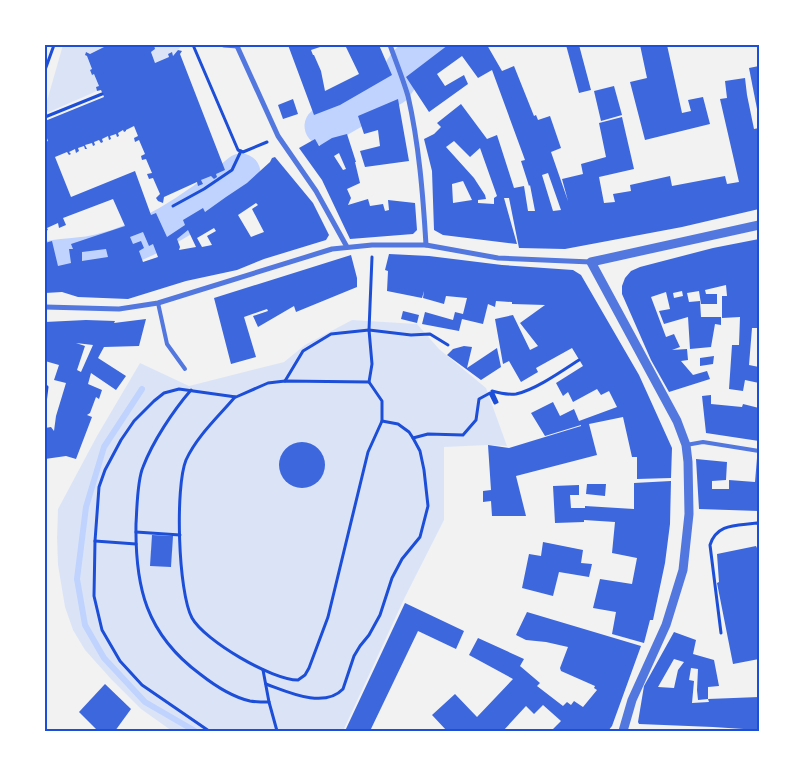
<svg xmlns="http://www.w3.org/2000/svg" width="804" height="776" viewBox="0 0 804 776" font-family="'Roboto Condensed',sans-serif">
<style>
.green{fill:#dbe4f7}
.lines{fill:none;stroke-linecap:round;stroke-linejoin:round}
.stream{stroke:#bfd3fe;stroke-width:6}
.river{stroke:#bfd3fe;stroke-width:39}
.building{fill:#3d67dc;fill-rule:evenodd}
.path{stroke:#1d4ed8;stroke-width:3}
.service{stroke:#5277de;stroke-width:4}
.minor{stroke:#5277de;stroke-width:5}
.tertiary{stroke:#5277de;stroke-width:9}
.neatline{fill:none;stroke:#1d4ed8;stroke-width:2}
</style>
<rect width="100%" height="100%" fill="#f2f2f2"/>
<!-- green -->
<g class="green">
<polygon points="63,45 103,45 104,47 90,54 86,52 85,54 87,56 92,69 90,70 91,74 94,74 99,86 96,87 97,91 49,112 46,111 45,108"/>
<polygon points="148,45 182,45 173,56 171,52 168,54 169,57 155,63 151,52 155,49 154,45 149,47"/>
<polygon points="352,320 417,324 439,349 486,388 507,446 488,445 444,447 444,520 405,597 343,731 172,731 141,709 111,679 85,650 73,630 65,607 58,565 57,538 58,509 97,436 140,363 189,386 284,362 305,345"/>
</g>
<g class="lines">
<!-- stream -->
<polyline class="stream" points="142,389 104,447 86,507 77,579 85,625 104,658 145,702 195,731"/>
<!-- river -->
<g class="river">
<polyline points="324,126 393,86 408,64 430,45"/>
<path d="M 45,261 C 64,257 84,258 102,253 C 154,240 201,207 241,173"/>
</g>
</g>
<!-- building -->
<g class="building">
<path d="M 103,45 L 148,45 L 149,47 L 154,45 L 155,49 L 151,52 L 155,63 L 169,57 L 168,54 L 172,52 L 173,56 L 178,50 L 182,51 L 180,54 L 225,170 L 216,174 L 217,177 L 214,179 L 211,176 L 201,180 L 203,184 L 198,186 L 197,182 L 164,197 L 163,203 L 158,201 L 156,198 L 160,194 L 153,178 L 149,179 L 147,174 L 152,173 L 146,159 L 142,160 L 141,156 L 145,154 L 139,140 L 135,142 L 134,138 L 138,136 L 134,126 L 126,130 L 126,131 L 124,132 L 123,130 L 118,133 L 119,136 L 117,137 L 116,134 L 110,136 L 111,139 L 109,140 L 108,136 L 102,139 L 103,142 L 101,143 L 99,140 L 94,142 L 95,145 L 93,146 L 92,143 L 85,145 L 87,149 L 85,149 L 84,146 L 78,148 L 79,151 L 76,153 L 75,149 L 69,152 L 71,154 L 69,155 L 67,152 L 55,157 L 71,197 L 135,171 L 151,215 L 156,213 L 167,237 L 185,225 L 183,220 L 203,208 L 205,212 L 226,197 L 247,183 L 270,162 L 272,158 L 275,157 L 313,203 L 329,235 L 326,240 L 264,259 L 237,270 L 186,281 L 128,299 L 78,297 L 62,292 L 45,293 L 45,243 L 52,241 L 58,266 L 71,263 L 69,249 L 73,249 L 71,244 L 125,226 L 113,199 L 63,218 L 66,225 L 59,228 L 58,223 L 47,228 L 48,230 L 45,231 L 45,142 L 48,141 L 45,133 L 45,121 L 104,97 L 101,90 L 97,91 L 96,87 L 99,86 L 94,74 L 92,75 L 90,70 L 92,69 L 87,56 L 85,55 L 86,52 L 90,54 L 104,47 ZM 256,203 L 258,205 L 252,209 L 264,232 L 251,237 L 238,215 ZM 214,228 L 216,231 L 207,236 L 212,245 L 202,247 L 197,238 ZM 188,230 L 196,247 L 179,250 L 180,247 L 177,239 ZM 143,232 L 149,246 L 153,244 L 158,257 L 143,262 L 139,251 L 144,248 L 141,241 L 133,244 L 130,237 ZM 106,249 L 108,257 L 82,261 L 82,252 Z"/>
<polygon points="288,45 319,45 320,47 311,50 313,55 314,55 321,71 325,91 359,74 345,45 379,45 392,75 340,105 314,115"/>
<path d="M 448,45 L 487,45 L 502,71 L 514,66 L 534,116 L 536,115 L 538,120 L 550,116 L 561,148 L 551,152 L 568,201 L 562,179 L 583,174 L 581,164 L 606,157 L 599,123 L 622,117 L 634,169 L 599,177 L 604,203 L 615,202 L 613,194 L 631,191 L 630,185 L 670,176 L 672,186 L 725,176 L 727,184 L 739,182 L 720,99 L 727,98 L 725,81 L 745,78 L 747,95 L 754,129 L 759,128 L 759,209 L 682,227 L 565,249 L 519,248 L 509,198 L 504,198 L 517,244 L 443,235 L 434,230 L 432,171 L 424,139 L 434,134 L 441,127 L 437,123 L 461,104 L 487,139 L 497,135 L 514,188 L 524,186 L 528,211 L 535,211 L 530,185 L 529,186 L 521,161 L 525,160 L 492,70 L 478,78 L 462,56 L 437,74 L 445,86 L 464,75 L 468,84 L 429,112 L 406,77 ZM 454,141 L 470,157 L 480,148 L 497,196 L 494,198 L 494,204 L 478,203 L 478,200 L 486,199 L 485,195 L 474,178 L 446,147 ZM 548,173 L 561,210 L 553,211 L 542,175 ZM 463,181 L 472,200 L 453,203 L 452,184 Z"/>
<polygon points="566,45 579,45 591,90 579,93"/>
<polygon points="640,45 667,45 682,113 691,111 688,100 703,97 710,124 645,140 630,82 647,78"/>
<polygon points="759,66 759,114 758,114 749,68"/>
<polygon points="614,86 622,115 601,121 594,91"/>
<polygon points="293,99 298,114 283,119 278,105"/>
<polygon points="398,99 409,161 365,167 360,151 380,146 378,130 364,134 358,116"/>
<path d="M 347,134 L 356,162 L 355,162 L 360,183 L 347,189 L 351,198 L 348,205 L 368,199 L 370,206 L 383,204 L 385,211 L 389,210 L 388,200 L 415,203 L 417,230 L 413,234 L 350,239 L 322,180 L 299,148 L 315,139 L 319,146 L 332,138 ZM 339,153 L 346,169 L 343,170 L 334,156 Z"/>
<path d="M 759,239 L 759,328 L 752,328 L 749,365 L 759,367 L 759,383 L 745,380 L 743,391 L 729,389 L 732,345 L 739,345 L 740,317 L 722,318 L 722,296 L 727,296 L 726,285 L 705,290 L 706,294 L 717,294 L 717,304 L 701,304 L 699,291 L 687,293 L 689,302 L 700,301 L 701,317 L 721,317 L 721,325 L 715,324 L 711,347 L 690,349 L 688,317 L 664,324 L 659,311 L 670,309 L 666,292 L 651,297 L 666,337 L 674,334 L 680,347 L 672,350 L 687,349 L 688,360 L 681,361 L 693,375 L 707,371 L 710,379 L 669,392 L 651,360 L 622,294 L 622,286 L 625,278 L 631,271 L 640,267 L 713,248 ZM 682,291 L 683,296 L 674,298 L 673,293 Z"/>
<polygon points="389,254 429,256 502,265 573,270 581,275 639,375 672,448 671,478 637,479 637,457 632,457 623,417 589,424 597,455 516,476 526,516 492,516 491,501 483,502 483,491 491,490 488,445 509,448 581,426 581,425 545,436 531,413 553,402 560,416 574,409 579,421 617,407 609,391 601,395 597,389 573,402 568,392 563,396 556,383 583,366 572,348 536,368 538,372 521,382 509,361 503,364 495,319 513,315 530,350 538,346 520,323 545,305 512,304 512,302 496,301 495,307 488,304 483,324 462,319 459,331 422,324 425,312 453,320 455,312 463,314 467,298 446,296 444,304 423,298 424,291 422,298 387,291 388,271 385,270"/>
<polygon points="351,255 357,278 357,287 296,312 294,306 258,327 253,316 268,311 267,309 244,317 256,357 231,364 214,298"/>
<polygon points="403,311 419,315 417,323 401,319"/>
<path d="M 146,319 L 139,346 L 104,347 L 98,358 L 126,376 L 116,390 L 91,373 L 88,384 L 102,390 L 99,399 L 96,397 L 90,413 L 87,415 L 92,417 L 76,459 L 66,456 L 45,459 L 45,428 L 51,427 L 54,431 L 56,416 L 66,383 L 54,380 L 59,365 L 45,361 L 45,322 L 86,320 L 115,321 L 114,323 ZM 76,343 L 93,345 L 81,372 L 77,370 L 85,346 Z"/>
<polygon points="464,346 472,347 467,368 497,348 501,367 481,380 447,355 453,349"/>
<polygon points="714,356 713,364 700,366 700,358"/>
<polygon points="711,395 711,404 742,407 743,404 759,408 759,441 706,433 702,396"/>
<circle cx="302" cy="465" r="23"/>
<polygon points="757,458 759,458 759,511 699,509 696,459 727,462 726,480 712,481 712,489 729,489 729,480 755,482"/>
<polygon points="671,481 670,524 665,563 653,620 650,620 644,643 612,634 616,612 593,608 600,579 632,584 637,558 612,553 615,522 584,520 584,522 555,523 553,486 579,485 579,495 570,495 571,508 585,508 585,506 634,509 634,483"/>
<polygon points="587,484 606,484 605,496 586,494"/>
<polygon points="152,535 173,536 171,567 150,566"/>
<polygon points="543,542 583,550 581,563 592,564 589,577 559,572 553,596 522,588 529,554 541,556"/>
<polygon points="756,546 759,552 759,659 733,664 717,583 719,582 717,554"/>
<polygon points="405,603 464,631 456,649 418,631 370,731 345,731"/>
<polygon points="527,612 641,646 612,726 608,731 551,731 561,721 543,705 534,714 526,706 503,731 447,731 432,715 455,694 477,717 513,679 469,655 478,638 524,659 520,666 540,683 537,686 563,706 567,702 571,705 574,701 583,707 597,690 594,688 595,686 561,671 560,668 568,647 546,642 526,640 516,635"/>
<path d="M 674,632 L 696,640 L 693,654 L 714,660 L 719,686 L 708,687 L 708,699 L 698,700 L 697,690 L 698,669 L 691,668 L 689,680 L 694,681 L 692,703 L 709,702 L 708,699 L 759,697 L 759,730 L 713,727 L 639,724 L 638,722 L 644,686 ZM 674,659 L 684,662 L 678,670 L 674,688 L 658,687 Z"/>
<polygon points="105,684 131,709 115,731 98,731 79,712"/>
</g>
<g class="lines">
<!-- path -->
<g class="path">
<polyline points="193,45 238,150 243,152 267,142"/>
<polyline points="45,70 54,45"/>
<polyline points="45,117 102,94"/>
<polyline points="173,206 204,189 232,170 241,151"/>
<polyline points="285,381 303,351 331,334 369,330 411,335 430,334 448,345"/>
<polyline points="45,385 47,387 45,403"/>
<path d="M 191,390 C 173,411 153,441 143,467 C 137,481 137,509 136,524 C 135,587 146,634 200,674 C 214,685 232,697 250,701 C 256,702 262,702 269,702"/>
<path d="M 235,397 C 218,417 197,436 186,460 C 175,487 178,592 192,618 C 205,641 272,680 298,680 L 305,675 L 309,668 L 328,617 L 368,452 L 382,421 L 382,401 L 369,382"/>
<path d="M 413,438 L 428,434 L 463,435 L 476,420 L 479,399 L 490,393 L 495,403 L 497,402 L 492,391 C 499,393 508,395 516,394 C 535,390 562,371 579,360"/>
<polyline points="136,532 180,535"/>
<polyline points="95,541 136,544"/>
<path d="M 721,633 L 710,545 C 717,523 737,526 757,523 L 759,525"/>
<polyline points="263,670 269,702 277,731"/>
<path d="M 266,684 C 288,692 324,709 343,689 L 354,656 L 360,646 L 369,635 L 380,615 L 392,578 L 402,559 L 420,537 L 428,506 L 424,470 L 420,451 L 413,438 L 409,432 L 398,424 L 382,421"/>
<polyline points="209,731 142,685 120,661 102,630 94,596 95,541 99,487 105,470 121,440 134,421 154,401 164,393 179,389 236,397 268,383 285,381 369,382 372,364 369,330 372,257"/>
</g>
<!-- service -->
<g class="service">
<polyline points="158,303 167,344 185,369"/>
<polyline points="686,445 703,442 759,451"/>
</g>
<!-- minor -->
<g class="minor">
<polyline points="224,45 238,46"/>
<path d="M 390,45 C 396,62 403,79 408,96 C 419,144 423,195 426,245"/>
<polyline points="237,46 278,136 316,191 347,247"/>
<polyline points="45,307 119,309 158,303 332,249 372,245 426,245 498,258 591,262"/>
</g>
<!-- tertiary -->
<polyline class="tertiary" points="623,731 632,700 666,625 683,570 689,514 688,462 686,445 677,421 591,262 759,225"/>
</g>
<!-- border -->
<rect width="804" height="776" fill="none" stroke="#ffffff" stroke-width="92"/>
<rect x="46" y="46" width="712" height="684" class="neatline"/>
</svg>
